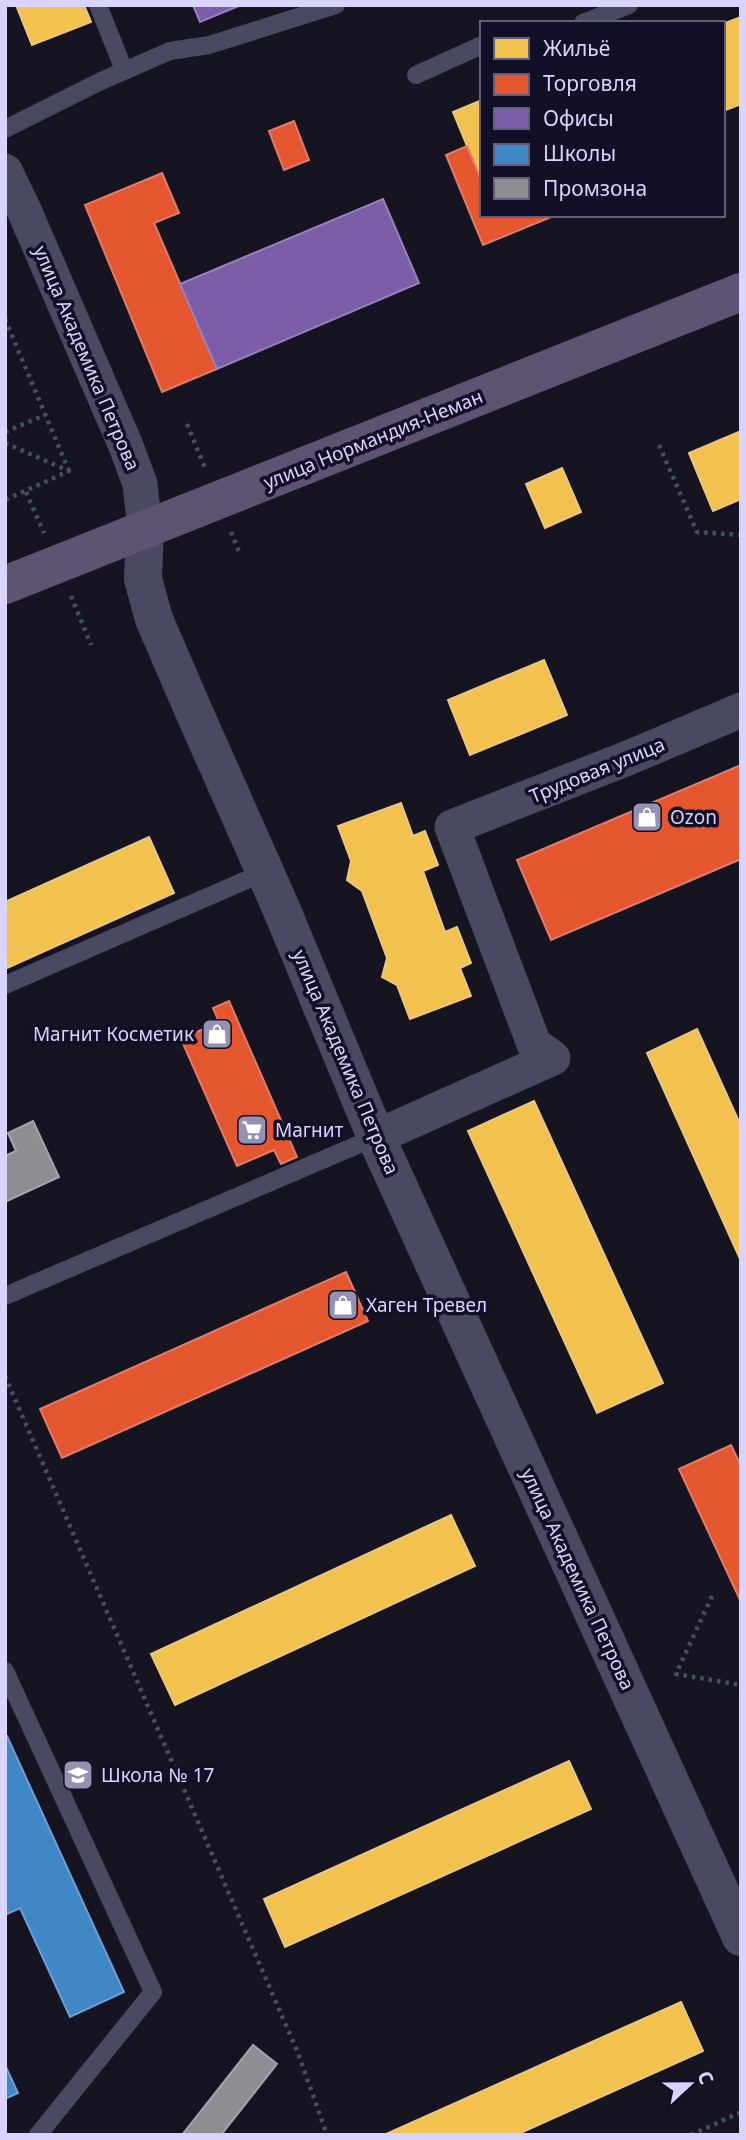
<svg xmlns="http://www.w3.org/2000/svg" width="746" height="2140" viewBox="0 0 746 2140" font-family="'Noto Sans',sans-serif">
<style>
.homes{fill:#f2c14e;stroke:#eac783;stroke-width:2}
.shops{fill:#e4572e;stroke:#e17c6d;stroke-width:2}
.offices{fill:#7b5ea7;stroke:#9781c1;stroke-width:2}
.schools{fill:#3f88c5;stroke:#6d9fd6;stroke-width:2}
.industry{fill:#8d8d92;stroke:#a4a2b3;stroke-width:2}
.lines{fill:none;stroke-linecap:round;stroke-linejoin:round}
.path{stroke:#44505f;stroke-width:4.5;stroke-dasharray:3.5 5;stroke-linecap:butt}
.service{stroke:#4a4962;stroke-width:18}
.minor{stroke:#4a4962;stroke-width:35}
.tertiary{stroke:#4a4962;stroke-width:38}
.primary{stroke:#5e5373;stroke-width:38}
.labels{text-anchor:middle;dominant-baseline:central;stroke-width:7;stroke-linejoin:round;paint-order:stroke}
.street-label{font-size:19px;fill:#d9d4ff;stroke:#130f26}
.poi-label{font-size:19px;fill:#d9d4ff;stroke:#130f26;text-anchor:start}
</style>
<rect width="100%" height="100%" fill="#161421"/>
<!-- homes -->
<g class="homes">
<polygon points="16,5 84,5 91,22 32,45"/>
<polygon points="741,17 741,104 723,111 723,24"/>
<polygon points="482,100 482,182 453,112"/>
<polygon points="741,431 741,499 713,511 689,453"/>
<polygon points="562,468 581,512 545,528 526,484"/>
<polygon points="544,660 567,715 470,755 448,700"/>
<polygon points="401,803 413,836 425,831 438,865 423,871 445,932 457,927 471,963 460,968 471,996 410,1019 397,985 382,977 387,958 362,891 347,880 351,861 338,826"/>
<polygon points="149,837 174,893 5,969 5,902"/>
<polygon points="697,1029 741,1126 741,1261 647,1053"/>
<polygon points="534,1101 663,1383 597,1413 468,1131"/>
<polygon points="451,1515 475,1566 175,1705 151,1654"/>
<polygon points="569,1761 591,1809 285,1947 264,1899"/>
<polygon points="681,2002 703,2051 516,2135 384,2135"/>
</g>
<!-- shops -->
<g class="shops">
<polygon points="294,121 309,160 284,170 269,131"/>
<polygon points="467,146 482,182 482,215 556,215 483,245 446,155"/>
<polygon points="162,173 179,213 154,223 217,369 162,392 85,205"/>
<polygon points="741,765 741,859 551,940 517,860"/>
<polygon points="229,1001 297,1157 281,1164 274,1150 237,1166 181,1039 219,1022 213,1008"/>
<polygon points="346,1272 368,1321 62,1458 40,1409"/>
<polygon points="731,1445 741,1466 741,1602 679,1469"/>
</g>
<!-- offices -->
<g class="offices">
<polygon points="193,5 241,5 200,22"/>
<polygon points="383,199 419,283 217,369 180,284"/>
</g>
<!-- schools -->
<g class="schools">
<polygon points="7,1736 124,1992 70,2017 20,1908 5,1915 5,1737"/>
<polygon points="5,2065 18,2093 5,2099"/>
</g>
<!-- industry -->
<g class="industry">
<polygon points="33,1121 59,1177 5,1202 5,1156 16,1151 8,1133"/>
<polygon points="253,2045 277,2064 221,2135 182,2135"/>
</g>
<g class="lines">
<!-- path -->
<g class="path">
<polyline points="5,319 69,471"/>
<polyline points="187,424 205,468"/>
<polyline points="5,432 45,415"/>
<polyline points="5,443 69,471 5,500"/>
<polyline points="659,445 697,532 741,535"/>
<polyline points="26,492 44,533"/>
<polyline points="231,532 240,554"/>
<polyline points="71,596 91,645"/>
<polyline points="5,1376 298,2053 327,2135"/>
<polyline points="712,1596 676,1674 741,1685"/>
<polyline points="691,2135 741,2112"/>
</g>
<!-- service -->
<g class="service">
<polyline points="98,5 124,70"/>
<polyline points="583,23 629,5"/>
<polyline points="416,75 482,45"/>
<polyline points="5,129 101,81 170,51 209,45 336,5"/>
<polyline points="5,985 265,872"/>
<polyline points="5,1296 376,1137"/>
<polyline points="5,1671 153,1992 38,2135"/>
</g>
<!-- minor -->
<g class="minor">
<polyline points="5,171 23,208 126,446 140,484 145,529"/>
<polyline points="376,1137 553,1058 534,1044 452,827 628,758 741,710"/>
</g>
<!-- tertiary -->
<polyline class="tertiary" points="145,529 143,579 154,619 191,705 281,908 376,1137 741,1937"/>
<!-- primary -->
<polyline class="primary" points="5,585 741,292"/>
</g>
<!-- icons -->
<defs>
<g id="shop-square" transform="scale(1.575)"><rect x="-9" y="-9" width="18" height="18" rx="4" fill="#9591b1" stroke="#130f26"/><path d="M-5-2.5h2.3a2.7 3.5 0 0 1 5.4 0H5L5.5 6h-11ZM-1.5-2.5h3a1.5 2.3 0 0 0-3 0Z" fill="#fff"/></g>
<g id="supermarket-square" transform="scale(1.575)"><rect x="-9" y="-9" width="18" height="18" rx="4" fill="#9591b1" stroke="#130f26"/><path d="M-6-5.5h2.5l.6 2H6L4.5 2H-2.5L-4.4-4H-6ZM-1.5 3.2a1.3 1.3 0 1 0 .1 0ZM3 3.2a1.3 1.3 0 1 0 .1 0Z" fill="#fff"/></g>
<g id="school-square" transform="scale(1.575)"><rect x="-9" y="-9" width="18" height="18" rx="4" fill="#9591b1" stroke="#130f26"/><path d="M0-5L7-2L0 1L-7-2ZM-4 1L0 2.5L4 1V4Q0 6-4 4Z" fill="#fff"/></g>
</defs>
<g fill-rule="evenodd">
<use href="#shop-square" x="647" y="817"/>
<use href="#shop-square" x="217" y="1034"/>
<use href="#supermarket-square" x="252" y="1130"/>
<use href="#shop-square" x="343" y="1305"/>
<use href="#school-square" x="78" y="1775"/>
</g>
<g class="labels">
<!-- street labels -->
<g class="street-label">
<text transform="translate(87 358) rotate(67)">улица Академика Петрова</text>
<text transform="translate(373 439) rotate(-22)">улица Нормандия-Неман</text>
<text transform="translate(597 770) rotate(-22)">Трудовая улица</text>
<text transform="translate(346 1062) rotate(67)">улица Академика Петрова</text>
<text transform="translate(578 1579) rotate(65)">улица Академика Петрова</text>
</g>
<!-- poi labels -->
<g class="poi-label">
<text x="670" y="817">Ozon</text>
<text x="194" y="1034" text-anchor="end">Магнит Косметик</text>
<text x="275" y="1130">Магнит</text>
<text x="366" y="1305">Хаген Тревел</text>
<text x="101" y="1775">Школа № 17</text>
</g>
</g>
<!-- border -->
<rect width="746" height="2140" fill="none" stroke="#d9d4ff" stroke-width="14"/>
<!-- legend -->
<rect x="480" y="21" width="245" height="196" fill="#130f26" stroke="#625e7d" stroke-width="2"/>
<rect x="494" y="38" width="35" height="21" fill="#f2c14e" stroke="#625e7d" stroke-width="2"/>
<text x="543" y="56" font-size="21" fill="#d9d4ff">Жильё</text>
<rect x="494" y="74" width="35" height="21" fill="#e4572e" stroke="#625e7d" stroke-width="2"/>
<text x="543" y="91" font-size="21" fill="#d9d4ff">Торговля</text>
<rect x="494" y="108" width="35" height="21" fill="#7b5ea7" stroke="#625e7d" stroke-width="2"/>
<text x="543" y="126" font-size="21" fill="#d9d4ff">Офисы</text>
<rect x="494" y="144" width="35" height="21" fill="#3f88c5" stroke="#625e7d" stroke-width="2"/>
<text x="543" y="161" font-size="21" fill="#d9d4ff">Школы</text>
<rect x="494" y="178" width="35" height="21" fill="#8d8d92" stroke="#625e7d" stroke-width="2"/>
<text x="543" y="196" font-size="21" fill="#d9d4ff">Промзона</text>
<!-- north arrow -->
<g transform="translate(690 2084) rotate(68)" stroke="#130f26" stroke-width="5" paint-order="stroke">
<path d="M0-5L12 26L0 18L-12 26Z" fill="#d9d4ff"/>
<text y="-10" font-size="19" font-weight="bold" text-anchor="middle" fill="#d9d4ff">С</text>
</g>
</svg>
